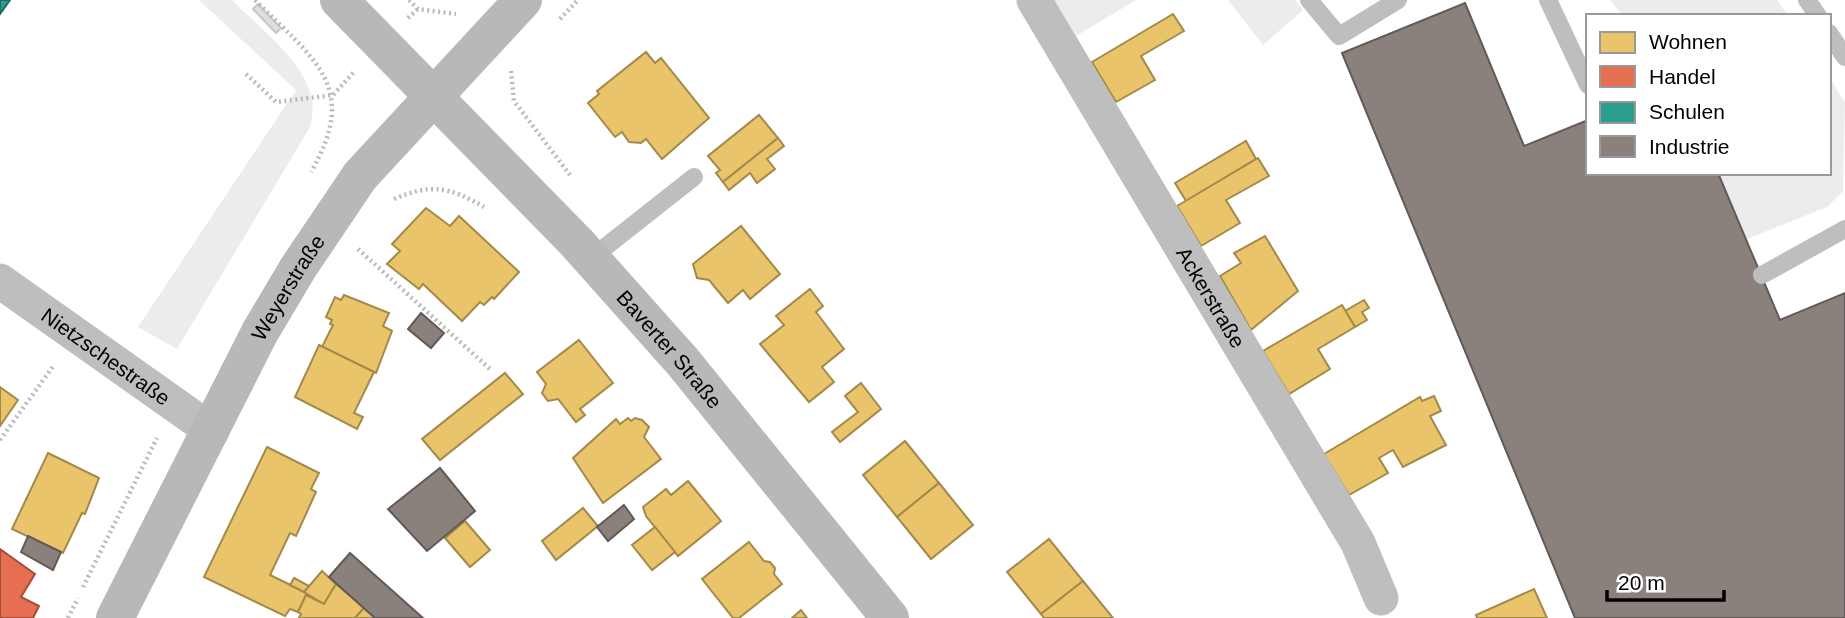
<svg xmlns="http://www.w3.org/2000/svg" width="1845" height="618" viewBox="0 0 1845 618" font-family="Arial,sans-serif">
<style>
.green{fill:#ececec}
.homes{fill:#e9c46a;stroke:#a3894a;stroke-width:2}
.shops{fill:#e76f51;stroke:#a24e39;stroke-width:2}
.schools{fill:#2a9d8f;stroke:#1d6e64;stroke-width:2}
.industry{fill:#8a817c;stroke:#615a57;stroke-width:2}
.building{fill:#dfdfdf;stroke:#c7c7c7;stroke-width:2}
.lines{fill:none;stroke-linecap:round;stroke-linejoin:round}
.path{stroke:#b9b9b9;stroke-width:4.5;stroke-dasharray:2 3.5;stroke-linecap:butt}
.lane{stroke:#bebebe;stroke-width:18}
.street{stroke:#bebebe;stroke-width:35}
.secondary{stroke:#b8b8b8;stroke-width:38}
.labels{text-anchor:middle;dominant-baseline:central;stroke-width:7;stroke-linejoin:round;paint-order:stroke}
.street-label{font-size:21px;fill:#000;stroke:#fff}
</style>
<rect width="100%" height="100%" fill="#fff"/>
<!-- green -->
<g class="green">
<path d="M 199,0 L 232,0 C 265,34 326,75 310,127 L 177,349 L 138,327 L 296,90 Z"/>
<polygon points="1054,0 1136,0 1076,36"/>
<polygon points="1228,0 1295,0 1303,10 1263,45"/>
<polygon points="1610,0 1777,0 1788,16 1623,16"/>
<polygon points="1829,77 1845,102 1843,191 1827,207 1747,239 1718,173 1829,173"/>
</g>
<!-- homes -->
<g class="homes">
<polygon points="1173,14 1184,31 1141,56 1155,80 1116,102 1092,62"/>
<polygon points="646,52 655,63 661,58 709,118 662,159 646,139 641,143 629,142 622,132 615,137 588,103 599,94 597,91"/>
<polygon points="759,115 778,138 723,182 716,173 720,170 708,156"/>
<polygon points="778,138 784,146 767,159 775,169 757,183 750,173 729,190 723,182"/>
<polygon points="1246,141 1256,159 1186,201 1175,183"/>
<polygon points="1258,158 1269,176 1226,200 1240,223 1201,246 1177,206"/>
<polygon points="426,208 450,226 459,216 519,272 494,299 492,297 484,305 480,302 462,321 423,284 419,289 387,264 400,251 392,244"/>
<polygon points="741,226 780,274 750,299 743,290 728,303 709,280 697,278 693,264"/>
<polygon points="1265,236 1298,291 1251,330 1220,276 1241,263 1234,253"/>
<polygon points="810,289 823,306 816,312 844,349 822,367 834,382 809,402 760,344 784,325 776,316"/>
<polygon points="344,295 389,313 383,326 392,331 376,373 322,347 333,325 330,324 332,320 326,317 335,297 341,300"/>
<polygon points="1364,300 1369,308 1362,312 1367,320 1355,327 1345,311"/>
<polygon points="1342,305 1355,327 1318,349 1330,369 1289,394 1263,351"/>
<polygon points="579,340 613,383 580,409 585,415 576,422 558,399 548,401 542,393 546,384 537,372"/>
<polygon points="319,345 374,372 354,413 363,417 357,429 295,397"/>
<polygon points="505,373 523,394 440,460 422,439"/>
<polygon points="861,383 881,409 840,442 832,432 858,412 845,396"/>
<polygon points="0,387 18,400 0,426"/>
<polygon points="1434,396 1441,411 1430,416 1446,445 1403,467 1393,450 1379,458 1388,473 1349,495 1324,454 1420,397 1422,401"/>
<polygon points="628,418 631,421 635,418 642,420 649,427 644,437 661,459 603,503 573,458 616,419 620,424"/>
<polygon points="905,441 939,483 897,517 863,475"/>
<polygon points="267,447 319,473 311,489 316,492 296,536 290,533 270,575 307,593 298,612 290,609 285,616 204,577"/>
<polygon points="48,453 99,478 85,514 82,513 63,553 12,529"/>
<polygon points="688,481 721,521 678,556 646,516 643,507 666,489 671,495"/>
<polygon points="939,483 973,525 931,559 897,517"/>
<polygon points="583,508 598,526 556,560 542,541"/>
<polygon points="465,521 490,550 470,567 445,538"/>
<polygon points="655,527 675,552 652,570 632,545"/>
<polygon points="1049,539 1083,581 1041,614 1007,572"/>
<polygon points="749,542 764,561 770,562 775,568 774,574 782,584 739,618 733,618 702,579"/>
<polygon points="322,571 336,584 324,604 304,592"/>
<polygon points="294,578 309,586 304,592 290,585"/>
<polygon points="1083,581 1113,618 1044,618 1041,614"/>
<polygon points="336,584 364,608 355,618 299,618 301,614 298,612 306,595 324,604"/>
<polygon points="1534,589 1547,618 1477,618 1476,615"/>
<polygon points="364,608 375,618 355,618"/>
<polygon points="801,610 807,618 792,618"/>
</g>
<!-- shops -->
<polygon class="shops" points="0,549 35,574 21,597 39,606 33,618 0,618"/>
<!-- schools -->
<polygon class="schools" points="0,0 10,0 0,14"/>
<!-- industry -->
<g class="industry">
<polygon points="1465,3 1524,146 1588,120 1588,173 1718,173 1780,320 1845,293 1845,618 1575,618 1342,53"/>
<polygon points="421,313 444,333 431,348 408,329"/>
<polygon points="440,468 475,511 427,551 388,509"/>
<polygon points="624,505 634,519 608,541 597,527"/>
<polygon points="28,536 61,552 53,570 21,552"/>
<polygon points="350,553 423,618 375,618 329,577"/>
</g>
<!-- building -->
<polygon class="building" points="258,4 281,28 276,33 253,9"/>
<g class="lines">
<!-- path -->
<g class="path">
<path d="M 255,0 C 313,59 361,86 311,172"/>
<polyline points="409,0 418,9 456,14"/>
<polyline points="408,18 418,9"/>
<polyline points="560,19 578,0"/>
<polyline points="511,71 514,101 570,175"/>
<polyline points="246,74 276,102 333,95 355,71"/>
<path d="M 394,199 C 431,183 450,187 484,207"/>
<polyline points="358,249 491,370"/>
<polyline points="0,440 54,365"/>
<polyline points="83,587 157,438"/>
<polyline points="68,618 78,598"/>
</g>
<!-- lane -->
<g class="lane">
<polyline points="1309,0 1339,36 1398,0"/>
<polyline points="1548,0 1588,85"/>
<polyline points="1807,0 1818,16"/>
<polyline points="1829,33 1845,57"/>
<polyline points="590,259 694,177"/>
<polyline points="1762,275 1845,229"/>
</g>
<!-- street -->
<g class="street">
<path id="s1" d="M 1034,0 L 1358,543 L 1381,598"/>
<path id="s2" d="M 0,281 L 212,431"/>
</g>
<!-- secondary -->
<g class="secondary">
<path id="s3" d="M 339,0 L 576,242 L 683,362 L 890,618"/>
<path id="s4" d="M 115,618 L 260,332 L 298,268 L 360,176 L 523,0"/>
</g>
</g>
<g class="labels">
<!-- street labels -->
<g class="street-label">
<text stroke="none"><textPath href="#s4" startOffset="373">Weyerstraße</textPath></text>
<text stroke="none"><textPath href="#s1" startOffset="346">Ackerstraße</textPath></text>
<text stroke="none"><textPath href="#s3" startOffset="481">Baverter Straße</textPath></text>
<text stroke="none"><textPath href="#s2" startOffset="130">Nietzschestraße</textPath></text>
</g>
</g>
<!-- legend -->
<rect x="1586" y="14" width="245" height="161" fill="#ffffff" stroke="#999999" stroke-width="2"/>
<rect x="1600" y="32" width="35" height="21" fill="#e9c46a" stroke="#999999" stroke-width="2"/>
<text x="1649" y="49" font-size="21" fill="#000000">Wohnen</text>
<rect x="1600" y="66" width="35" height="21" fill="#e76f51" stroke="#999999" stroke-width="2"/>
<text x="1649" y="84" font-size="21" fill="#000000">Handel</text>
<rect x="1600" y="102" width="35" height="21" fill="#2a9d8f" stroke="#999999" stroke-width="2"/>
<text x="1649" y="119" font-size="21" fill="#000000">Schulen</text>
<rect x="1600" y="136" width="35" height="21" fill="#8a817c" stroke="#999999" stroke-width="2"/>
<text x="1649" y="154" font-size="21" fill="#000000">Industrie</text>
<!-- scale -->
<path d="M1607 590v10h117v-10" fill="none" stroke="#000000" stroke-width="3.5"/>
<text x="1618" y="590" font-size="21" fill="#000000" stroke="#ffffff" stroke-width="5" paint-order="stroke">20 m</text>
</svg>
